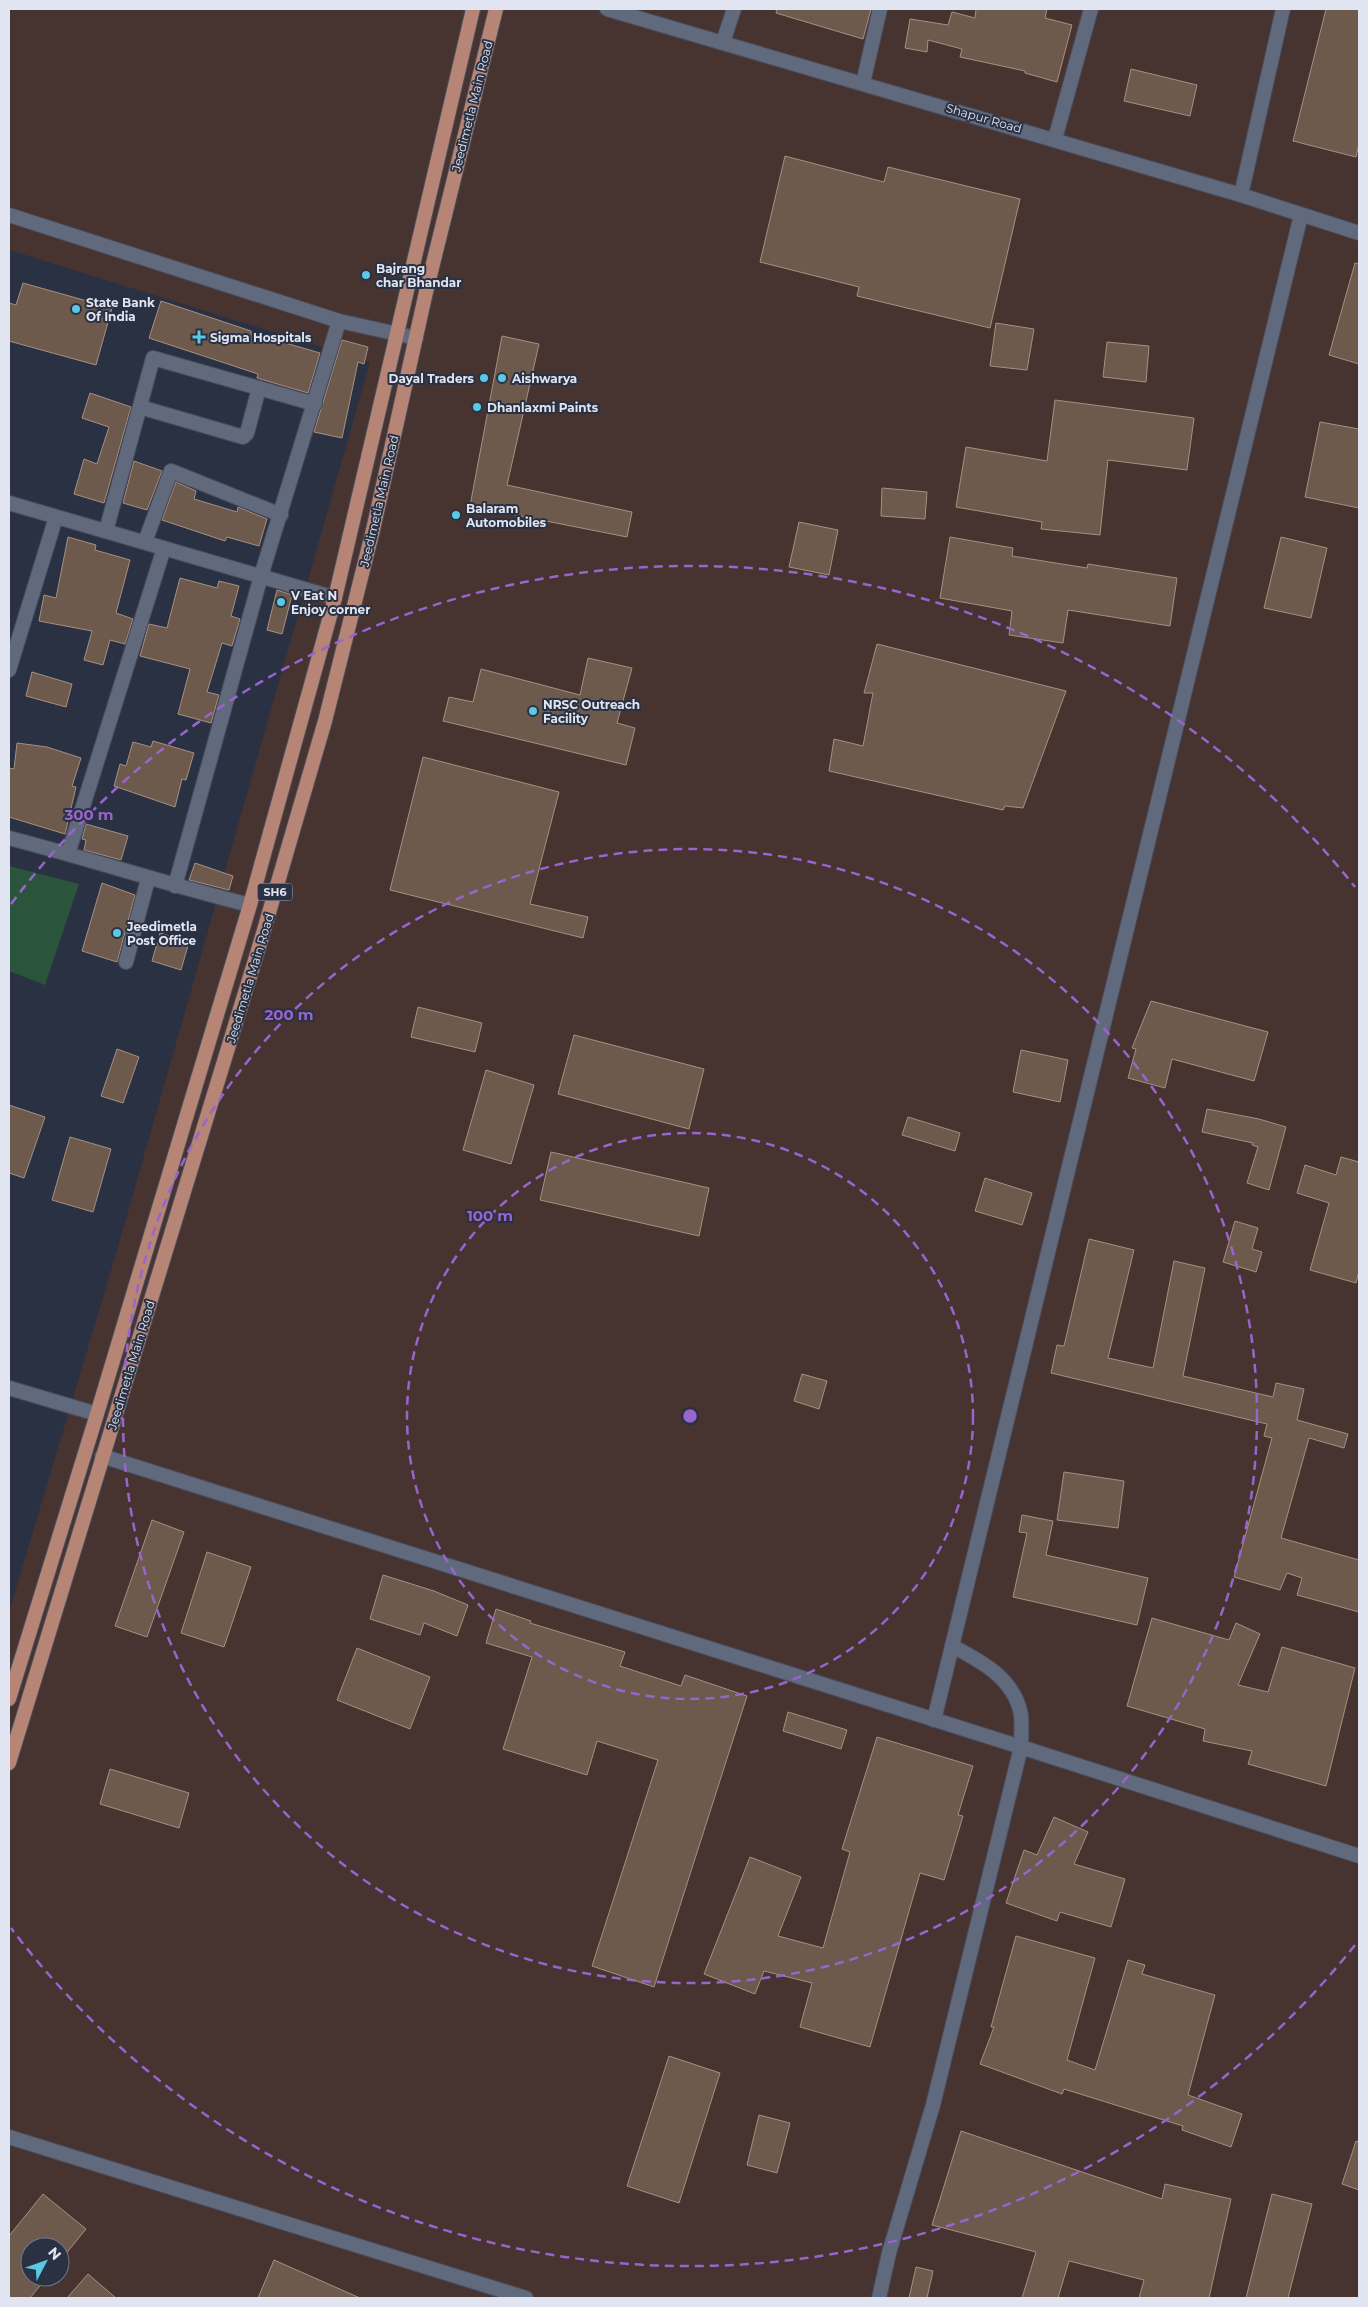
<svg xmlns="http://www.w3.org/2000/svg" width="1368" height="2307" viewBox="0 0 1368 2307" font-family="Montserrat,sans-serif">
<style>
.industrial{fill:#473330;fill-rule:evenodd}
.green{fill:#2a553c}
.building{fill:#6e5a4c;stroke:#a69082}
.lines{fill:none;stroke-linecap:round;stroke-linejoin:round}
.minor-casing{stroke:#484d5d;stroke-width:16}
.tertiary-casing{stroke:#484d5d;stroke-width:16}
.primary-casing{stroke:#484d5d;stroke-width:16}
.minor{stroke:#61697d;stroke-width:14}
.tertiary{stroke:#61697d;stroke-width:14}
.primary{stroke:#b78575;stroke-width:14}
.ring{fill:none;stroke:#9964ce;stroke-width:2.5;stroke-dasharray:9 6}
.poi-dot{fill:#5ac8e6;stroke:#2a3143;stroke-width:2}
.labels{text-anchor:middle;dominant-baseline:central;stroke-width:4;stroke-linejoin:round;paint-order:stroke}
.shield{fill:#2a3143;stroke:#a9afbd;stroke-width:1}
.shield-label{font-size:11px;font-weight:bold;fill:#e0e5f1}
.street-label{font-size:12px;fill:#e0e5f1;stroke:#2a3143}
.poi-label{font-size:12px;font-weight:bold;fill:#e0e5f1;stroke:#2a3143;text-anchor:start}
.centre{fill:#9964ce;stroke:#2a3143;stroke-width:2.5}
.ring-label{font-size:15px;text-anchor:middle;font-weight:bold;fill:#9964ce;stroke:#2a3143;stroke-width:4;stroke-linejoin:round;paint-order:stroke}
</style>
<rect width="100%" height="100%" fill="#2a3143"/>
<!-- industrial -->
<path class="industrial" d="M 9,9 L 1359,9 L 1359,2298 L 9,2298 L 9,1612 L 118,1247 L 370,362 L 9,250 ZM 30,2247 L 60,2247 L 60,2277 L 30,2277 Z"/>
<!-- green -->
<polygon class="green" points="9,866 79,884 45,985 9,971"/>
<!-- building -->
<g class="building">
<polygon points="777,9 871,9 863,39 776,13"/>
<polygon points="976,9 1047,9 1045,18 1072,25 1057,82 1025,73 1025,71 960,57 962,49 928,40 927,52 905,48 910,19 948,25 952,12 975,18"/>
<polygon points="1326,9 1359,9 1359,144 1356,157 1293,141"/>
<polygon points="1131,69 1197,85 1190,116 1124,101"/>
<polygon points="785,156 884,182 888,167 1020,199 990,328 857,296 859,287 760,262"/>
<polygon points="1355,263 1359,264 1359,364 1329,355"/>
<polygon points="23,283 112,308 96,365 9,341 9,303 16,305"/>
<polygon points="161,301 251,331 251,333 320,353 308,393 257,378 258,374 149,338"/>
<polygon points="996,323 1034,329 1027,370 990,366"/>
<polygon points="502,336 539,344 507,485 632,512 627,537 470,506"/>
<polygon points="342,340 368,347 364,364 358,362 342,438 314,432"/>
<polygon points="1107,342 1149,346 1146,382 1103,377"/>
<polygon points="90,393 131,407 104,503 74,494 84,459 97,464 109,427 82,418"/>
<polygon points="1055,400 1194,418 1187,470 1108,460 1100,535 1041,529 1042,522 956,507 966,447 1047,461"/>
<polygon points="1320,422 1359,429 1359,508 1305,497"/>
<polygon points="134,461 162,471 147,510 123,503"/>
<polygon points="176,482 196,491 194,499 237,512 238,507 267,519 259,546 227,537 225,541 162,520"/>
<polygon points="882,488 927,492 925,519 881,516"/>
<polygon points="799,522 838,530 829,575 789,567"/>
<polygon points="68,537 96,545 95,550 130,560 116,613 133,619 125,644 110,640 103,665 84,660 92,631 39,621 44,595 56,598"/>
<polygon points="950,537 1013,548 1012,556 1087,568 1088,564 1177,578 1170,626 1068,610 1063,643 1009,635 1012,611 940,598"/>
<polygon points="1281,537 1327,548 1311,618 1264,608"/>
<polygon points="180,578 217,588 219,581 239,586 231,616 240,619 232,646 222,643 207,692 219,695 211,723 178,714 190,669 140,656 149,624 167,628"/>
<polygon points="277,590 292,595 282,634 267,630"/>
<polygon points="877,644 1066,691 1023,808 1005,806 1003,810 829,771 834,739 863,746 873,693 864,693"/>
<polygon points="588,658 632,668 617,723 635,728 626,765 443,721 449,697 473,702 481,669 580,695"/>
<polygon points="32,672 72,684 66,707 26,696"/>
<polygon points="153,741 194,753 186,780 182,779 175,807 114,786 120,764 126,766 133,742 151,747"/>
<polygon points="17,743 47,747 81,758 72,786 76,787 65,834 9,817 9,768 14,769"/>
<polygon points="423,757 559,792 530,904 588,917 583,938 390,890"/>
<polygon points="86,824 128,836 121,860 84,850 86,840 82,839"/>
<polygon points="195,863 233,876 229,890 189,880"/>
<polygon points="102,883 135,895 117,962 82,951"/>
<polygon points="160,933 189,942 181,970 152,961"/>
<polygon points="1151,1001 1268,1032 1254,1081 1172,1059 1165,1088 1128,1078 1136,1049 1132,1048"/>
<polygon points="418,1007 482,1023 475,1052 411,1037"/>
<polygon points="574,1035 704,1069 689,1129 558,1094"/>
<polygon points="117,1049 139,1057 123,1103 101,1096"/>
<polygon points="1021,1050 1068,1060 1060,1102 1013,1092"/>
<polygon points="486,1070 534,1085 511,1164 463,1150"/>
<polygon points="9,1105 45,1117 24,1178 9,1173"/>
<polygon points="1207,1109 1259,1119 1286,1127 1269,1190 1247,1183 1258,1147 1252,1145 1253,1143 1202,1132"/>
<polygon points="908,1117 960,1133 955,1151 902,1135"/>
<polygon points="70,1137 111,1149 93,1212 52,1200"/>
<polygon points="551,1152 709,1188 699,1236 540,1200"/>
<polygon points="1341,1157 1359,1162 1359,1271 1356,1283 1310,1270 1329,1203 1297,1193 1305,1165 1336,1175"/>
<polygon points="985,1178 1032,1193 1022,1225 975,1211"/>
<polygon points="1235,1221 1258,1228 1252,1249 1262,1252 1256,1272 1223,1262"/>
<polygon points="1089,1239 1134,1250 1108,1358 1153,1368 1174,1261 1205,1268 1183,1376 1273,1397 1276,1383 1304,1389 1297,1420 1348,1434 1344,1448 1309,1438 1281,1538 1359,1560 1359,1612 1297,1595 1302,1578 1287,1573 1280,1590 1234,1577 1272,1438 1264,1436 1267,1424 1051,1373 1057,1345 1064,1346"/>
<polygon points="802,1374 827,1381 819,1409 794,1401"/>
<polygon points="1064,1472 1124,1481 1118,1528 1057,1520"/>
<polygon points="1022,1515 1053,1521 1046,1555 1148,1578 1137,1625 1013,1597 1027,1533 1019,1532"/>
<polygon points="152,1520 184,1532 147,1637 115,1626"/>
<polygon points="207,1552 251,1567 224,1647 181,1633"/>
<polygon points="383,1575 434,1591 468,1605 457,1636 424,1623 420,1635 370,1619"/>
<polygon points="496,1609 531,1621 530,1623 625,1652 620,1666 681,1686 685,1675 747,1696 654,1987 592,1966 658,1760 597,1741 587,1775 503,1749 532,1657 486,1643"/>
<polygon points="1152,1618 1229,1640 1236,1623 1260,1634 1238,1685 1268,1692 1282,1647 1355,1668 1326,1786 1248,1764 1252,1751 1203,1741 1205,1729 1127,1706"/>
<polygon points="357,1648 430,1677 410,1729 337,1700"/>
<polygon points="788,1712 847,1730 841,1749 783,1731"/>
<polygon points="877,1737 973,1766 958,1815 963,1816 944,1880 920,1873 870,2047 800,2027 812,1983 764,1971 755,1994 704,1974 750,1857 801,1877 778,1936 823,1948 850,1852 842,1849"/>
<polygon points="110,1769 189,1793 179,1828 100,1804"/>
<polygon points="1054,1817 1088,1832 1074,1864 1125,1879 1111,1927 1060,1912 1057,1921 1006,1903 1024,1850 1037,1855"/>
<polygon points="1016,1936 1095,1958 1067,2060 1095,2070 1128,1960 1145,1965 1142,1974 1215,1995 1188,2095 1242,2114 1231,2147 1182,2130 1183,2126 1064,2089 1062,2094 980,2064 994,2027 991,2027"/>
<polygon points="669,2056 720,2073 679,2203 627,2186"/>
<polygon points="759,2115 790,2123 777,2173 747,2165"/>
<polygon points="961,2131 1162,2199 1165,2184 1231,2199 1209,2298 1139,2298 1144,2280 1069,2261 1058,2298 1022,2298 1036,2252 932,2225"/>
<polygon points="1356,2141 1359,2142 1359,2190 1342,2184"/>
<polygon points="43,2194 86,2229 60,2261 60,2247 30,2247 30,2277 47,2277 30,2298 9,2298 9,2236"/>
<polygon points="1272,2194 1312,2204 1288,2298 1246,2298"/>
<polygon points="274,2260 360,2298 258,2298"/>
<polygon points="916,2267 933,2271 927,2298 909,2298"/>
<polygon points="88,2274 116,2298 67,2298"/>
</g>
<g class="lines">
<!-- minor casing -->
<g class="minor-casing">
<g id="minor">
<polyline points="723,42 734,9"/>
<polyline points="863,83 880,9"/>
<polyline points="1055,139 1091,9"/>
<polyline points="1241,195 1283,9"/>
<polyline points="140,407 243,437 247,433 259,388"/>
<polyline points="9,503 335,598"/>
<polyline points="106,531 153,358 315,404"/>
<polyline points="145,542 171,471 281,515"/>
<polyline points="9,670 56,517"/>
<path d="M 9,838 C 90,859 169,885 250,905"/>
<polyline points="68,854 164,548"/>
<polyline points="175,886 261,576 339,321"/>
<polyline points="126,962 148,879"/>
<polyline points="9,1388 97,1414"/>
<path d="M 952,1646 C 981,1661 1015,1679 1021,1715 C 1022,1725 1021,1737 1021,1747"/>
</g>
</g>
<!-- tertiary casing -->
<g class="tertiary-casing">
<g id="tertiary">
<polyline points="607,9 1241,195 1359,233"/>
<polyline points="9,215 339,321 416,338"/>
<polyline points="102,1456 1021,1747 1359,1856"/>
<polyline points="934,1720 1301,215"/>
<polyline points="9,2137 526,2298"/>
<polyline points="879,2298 889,2253 933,2105 1021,1747"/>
</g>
</g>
<!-- primary casing -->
<g class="primary-casing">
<g id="primary">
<polyline points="9,1699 97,1414 250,905 335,598 473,9"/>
<polyline points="9,1763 259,947 325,721 373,530 426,292 496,9"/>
</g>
</g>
<!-- minor -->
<use href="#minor" class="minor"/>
<!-- tertiary -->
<use href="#tertiary" class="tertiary"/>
<!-- primary -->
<use href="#primary" class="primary"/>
</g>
<!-- distance rings -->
<g class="ring">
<circle cx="690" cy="1416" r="283"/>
<circle cx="690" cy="1416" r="567"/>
<path d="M1355 1945A850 850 0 0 1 11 1928M11 904A850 850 0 0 1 1355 887"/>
</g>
<!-- markers -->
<g class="poi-dot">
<circle cx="366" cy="275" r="5"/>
<circle cx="76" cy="309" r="5"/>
<path d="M196.5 329.5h5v5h5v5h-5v5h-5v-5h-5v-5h5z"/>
<circle cx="484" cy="378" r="5"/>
<circle cx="502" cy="378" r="5"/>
<circle cx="477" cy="407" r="5"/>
<circle cx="456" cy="515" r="5"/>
<circle cx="281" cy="602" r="5"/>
<circle cx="533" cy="711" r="5"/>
<circle cx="117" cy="933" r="5"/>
</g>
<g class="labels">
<!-- shield labels -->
<rect class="shield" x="257.5" y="883.5" width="35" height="17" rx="4"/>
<g class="shield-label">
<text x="275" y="892">SH6</text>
</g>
<!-- street labels -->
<g class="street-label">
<text transform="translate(472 106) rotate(-76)">Jeedimetla Main Road</text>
<text transform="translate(984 118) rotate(16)">Shapur Road</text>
<text transform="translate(379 501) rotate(-77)">Jeedimetla Main Road</text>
<text transform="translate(250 978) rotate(-73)">Jeedimetla Main Road</text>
<text transform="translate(131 1365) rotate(-73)">Jeedimetla Main Road</text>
</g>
<!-- poi labels -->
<g class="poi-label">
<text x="376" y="268">Bajrang<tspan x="376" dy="14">char Bhandar</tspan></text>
<text x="86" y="302">State Bank<tspan x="86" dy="14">Of India</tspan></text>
<text x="210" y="337">Sigma Hospitals</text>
<text x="474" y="378" text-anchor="end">Dayal Traders</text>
<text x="512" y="378">Aishwarya</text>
<text x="487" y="407">Dhanlaxmi Paints</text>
<text x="466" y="508">Balaram<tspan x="466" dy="14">Automobiles</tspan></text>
<text x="291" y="595">V Eat N<tspan x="291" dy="14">Enjoy corner</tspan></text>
<text x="543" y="704">NRSC Outreach<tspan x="543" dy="14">Facility</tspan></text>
<text x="127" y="926">Jeedimetla<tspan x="127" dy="14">Post Office</tspan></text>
</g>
</g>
<circle cx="690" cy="1416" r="8" class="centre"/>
<g class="ring-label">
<text x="89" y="820">300 m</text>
<text x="289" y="1020">200 m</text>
<text x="490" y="1221">100 m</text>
</g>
<!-- border -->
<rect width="1368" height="2307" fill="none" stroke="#e0e5f1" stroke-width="20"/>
<!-- north arrow -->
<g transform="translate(45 2262) rotate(49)"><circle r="24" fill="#2a3143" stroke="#737989"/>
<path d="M0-4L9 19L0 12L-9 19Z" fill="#5ac8e6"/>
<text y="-8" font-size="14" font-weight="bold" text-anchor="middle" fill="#e0e5f1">N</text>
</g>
</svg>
